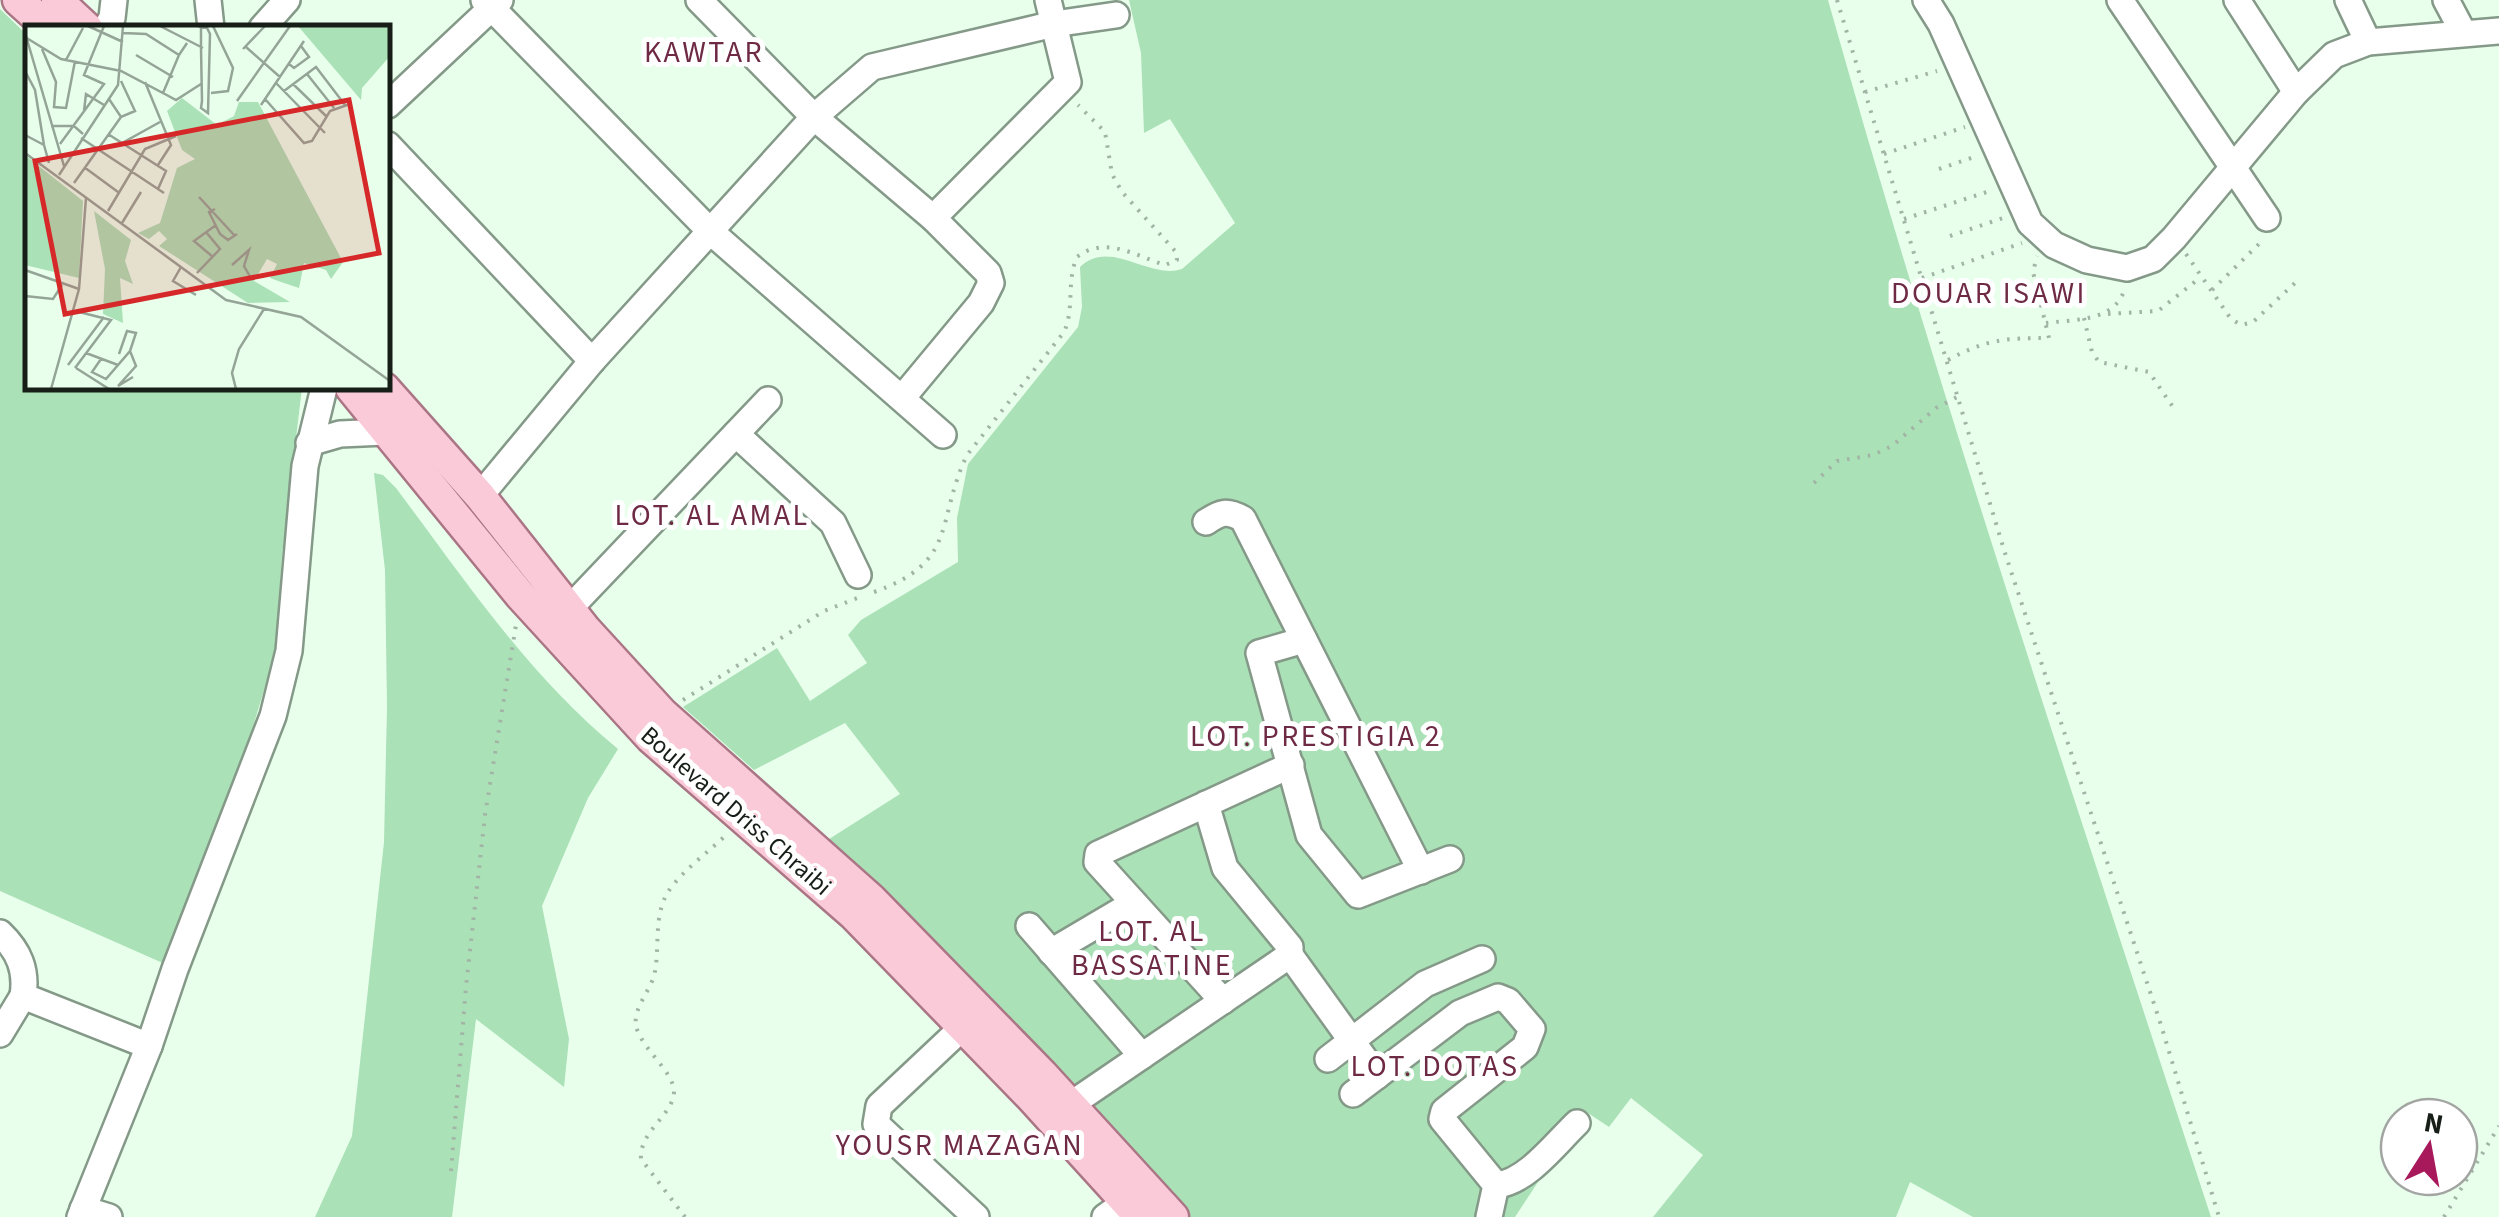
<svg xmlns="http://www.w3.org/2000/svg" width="2499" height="1217" viewBox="0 0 2499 1217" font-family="'Source Sans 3',sans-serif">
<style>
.green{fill:#abe1b7}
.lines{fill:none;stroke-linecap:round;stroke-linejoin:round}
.minor-casing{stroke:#849988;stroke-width:30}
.major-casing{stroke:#aa7685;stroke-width:35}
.path{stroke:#a2b4a5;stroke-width:4;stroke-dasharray:2.5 8;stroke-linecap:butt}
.minor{stroke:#fff;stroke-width:25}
.major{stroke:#fbcad9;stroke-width:30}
.labels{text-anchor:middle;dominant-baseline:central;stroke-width:10;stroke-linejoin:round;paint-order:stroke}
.street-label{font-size:25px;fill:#161e17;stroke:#fff}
.quarter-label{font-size:30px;letter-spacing:2.5px;fill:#6e2a44;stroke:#fff}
.inset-road{fill:none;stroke:#94a597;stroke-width:2.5}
.view{fill:#d62828;fill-opacity:0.15;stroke:#d62828;stroke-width:5}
.inset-edge{fill:none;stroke:#161e17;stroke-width:5}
</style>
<rect width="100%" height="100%" fill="#e8ffec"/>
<!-- green -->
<g class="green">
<path d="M 1129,0 L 1828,0 C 1943,409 2079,813 2211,1217 L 1973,1217 L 1910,1182 L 1896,1217 L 1653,1217 L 1703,1155 L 1631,1098 L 1609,1127 L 1585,1111 L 1515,1217 L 1183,1217 L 826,841 L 900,794 L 845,723 L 754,770 L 683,707 L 777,648 L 810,701 L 867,663 L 848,635 L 861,620 L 958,562 L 957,518 L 968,464 L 1078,327 L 1082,307 L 1080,267 C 1111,238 1148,280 1182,269 L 1235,223 L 1170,119 L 1144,133 L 1141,53 Z"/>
<polygon points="0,9 27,35 28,388 302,388 282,555 276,650 252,730 165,964 0,891"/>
<path d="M 374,473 L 383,475 L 396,488 C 465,580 528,675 618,749 L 588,798 L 542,906 L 569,1039 L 564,1087 L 476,1019 L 452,1217 L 315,1217 L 352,1136 L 384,842 L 387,707 L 385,570 Z"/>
</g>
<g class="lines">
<!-- minor casing -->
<g class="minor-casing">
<g id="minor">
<polyline points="208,0 211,28"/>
<polyline points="484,0 711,232 943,435"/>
<polyline points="699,0 814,117 933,218 988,273 991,283 981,303 903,397"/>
<polyline points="1926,0 1941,24 2030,223 2054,245 2087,260 2127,268 2153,259 2174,238 2296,92 2334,55 2368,42 2499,31"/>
<polyline points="2120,0 2267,218"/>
<polyline points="2237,0 2296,92"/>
<polyline points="2348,0 2368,42"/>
<polyline points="2446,0 2463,32"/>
<polyline points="106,28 112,18 114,0"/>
<polyline points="262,28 287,0"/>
<polyline points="388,105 500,0"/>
<polyline points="388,145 592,361"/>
<polyline points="933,218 1068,82 1048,0"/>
<polyline points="736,434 833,523 858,575"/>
<polyline points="309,443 340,434 385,432"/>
<polyline points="480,496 592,361 814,117 872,67 1054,24 1116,15"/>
<path d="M 1206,522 C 1221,512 1227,510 1243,519 L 1421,871"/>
<polyline points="569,609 768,400"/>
<polyline points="1304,640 1259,653 1309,835 1358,895 1450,859"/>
<polyline points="1029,926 1142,1056"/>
<path d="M 0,933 C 19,951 27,970 23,996 L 149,1046"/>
<polyline points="1051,952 1134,903"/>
<polyline points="1290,955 1377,1076"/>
<polyline points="1223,1001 1097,862 1098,854 1291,765"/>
<polyline points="963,1027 879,1106 876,1124 976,1217"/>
<polyline points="0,1034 23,996"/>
<polyline points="1328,1059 1425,984 1482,959"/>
<polyline points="1353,1094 1460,1013 1498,997 1508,1001 1532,1029 1525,1047 1444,1111 1442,1119 1496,1185 1489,1217"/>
<polyline points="1070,1105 1290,955 1290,947 1225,868 1206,804"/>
<path d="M 1496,1185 C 1526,1183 1556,1143 1577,1123"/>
<polyline points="83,1209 109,1217"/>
<polyline points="80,1217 149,1046 175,969 273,716 289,651 305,466 324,388"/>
<polyline points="1105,1217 1126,1202"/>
</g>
</g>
<!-- major casing -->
<g class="major-casing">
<g id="major">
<polyline points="18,0 49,28"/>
<polyline points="57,0 87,28"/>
<polyline points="351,388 520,595 651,738 854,915 1030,1096 1140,1217"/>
<polyline points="384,388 480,496 586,630 662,713 871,899 1042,1074 1173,1217"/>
</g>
</g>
<!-- path -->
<g class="path">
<polyline points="1837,0 2005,553 2161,1025 2219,1217"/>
<polyline points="1865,92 1937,71"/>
<polyline points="1884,154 1965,127"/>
<polyline points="1939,169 1977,156"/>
<polyline points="1904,219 1990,191"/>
<polyline points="1950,236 2003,218"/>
<polyline points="2186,254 2231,319 2241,325 2253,322 2295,283"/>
<polyline points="1922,278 2022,243"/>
<polyline points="2212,290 2259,244"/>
<polyline points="2108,314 2158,311 2201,277"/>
<polyline points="2084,318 2092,352 2099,362 2149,372 2175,410"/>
<path d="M 2046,323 C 2076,319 2115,322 2125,288"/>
<path d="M 1948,360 C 1986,339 2007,338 2049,338 L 2033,272 L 2037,256"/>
<polyline points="1814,483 1837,461 1873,455 1892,446 1936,408 1959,396"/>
<path d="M 874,592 C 959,562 935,522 967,455 L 1064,332 C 1075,308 1066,281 1077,257 C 1105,235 1136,256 1165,265 L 1177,260 L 1176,252 L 1122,192 L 1112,174 L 1105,132 L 1078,105"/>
<polyline points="683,700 824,611 860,597"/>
<polyline points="451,1171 466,987 485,815 516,625"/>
<path d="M 685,1217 L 641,1159 C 639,1131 674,1115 674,1091 C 673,1071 641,1048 636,1026 C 633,1009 649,992 654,976 C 660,951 654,924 664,900 C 672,878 709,852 727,834"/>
<polyline points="2444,1217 2499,1126"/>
</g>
<!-- minor -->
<use href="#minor" class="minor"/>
<!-- major -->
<use href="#major" class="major"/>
</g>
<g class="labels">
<!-- street labels -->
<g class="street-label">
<text transform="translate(736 811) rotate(41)">Boulevard Driss Chraibi</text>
</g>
<!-- quarter labels -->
<g class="quarter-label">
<text x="704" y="52">KAWTAR</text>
<text x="1989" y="293">DOUAR ISAWI</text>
<text x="712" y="515">LOT. AL AMAL</text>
<text x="1316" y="736">LOT. PRESTIGIA 2</text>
<text x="1152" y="931">LOT. AL<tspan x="1152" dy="34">BASSATINE</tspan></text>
<text x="1435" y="1066">LOT. DOTAS</text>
<text x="960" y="1145">YOUSR MAZAGAN</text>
</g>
</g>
<!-- overview -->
<g transform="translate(25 25)">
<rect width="365" height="365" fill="#e8ffec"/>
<path d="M 273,1 L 365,1 L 365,31 L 337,63 L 336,75 ZM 157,73 L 192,100 L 209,91 L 214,77 L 233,77 L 318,237 L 306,254 L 301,245 L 279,238 L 274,263 L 253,256 L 245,253 L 252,239 L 242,234 L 229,256 L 265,277 L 223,278 L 134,221 L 142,214 L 134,206 L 124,214 L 113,208 L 135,198 L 152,143 L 170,134 L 157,125 L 142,86 ZM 0,130 L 58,176 L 54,253 L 0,240 ZM 69,186 L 106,215 L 100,236 L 108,259 L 95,253 L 98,298 L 78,289 L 80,244 Z" fill="#abe1b7"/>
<path class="inset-road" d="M 63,1 L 98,17M 135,1 L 178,23M 173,1 L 176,2 L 182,3 L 185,9 L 183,88 L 176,83 L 177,76 L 176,23 L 176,1M 98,8 L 121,9 L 154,30 L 162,18M 1,11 L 39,141M 0,12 L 36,34 L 96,46 L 138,68 L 154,30M 221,22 L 255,52M 17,24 L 31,57 L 29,82 L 41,83 L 50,36M 218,24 L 240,1M 111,30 L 148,52M 41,35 L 58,3M 264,39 L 269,43 L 284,32 L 276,21M 0,46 L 10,65 L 19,120M 282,49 L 309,83M 120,57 L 146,120 L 133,140M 251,58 L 300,108M 268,59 L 301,91M 259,66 L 291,42 L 320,80M 138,68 L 151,75 L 176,59M 186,68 L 203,66 L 208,43 L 188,1M 84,74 L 96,92 L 110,86 L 96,56M 240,74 L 279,118 L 287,116 L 305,86 L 325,79M 212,76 L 265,1M 236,80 L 279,16M 59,86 L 61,69 L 79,80M 26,101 L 49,101 L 58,109M 83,109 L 97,118 L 135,97M 0,110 L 19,120 L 24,138M 56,113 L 139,168M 97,118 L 141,146 L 133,164M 35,119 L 79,59 L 59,50 L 79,1M 0,128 L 201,275 L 276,292 L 365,356M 59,142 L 93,167M 34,150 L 93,60 L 98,1M 49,158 L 96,92M 174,172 L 210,211M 190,184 L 184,187 L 195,209 L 203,215 L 212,209M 83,186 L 120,124 L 151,111M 97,198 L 116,167M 188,232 L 169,216 L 191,200M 207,240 L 224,225 L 219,241 L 227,255M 156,242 L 148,256 L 171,270M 0,245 L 54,264M 172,248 L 195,224 L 181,207M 0,271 L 28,274 L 37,260M 50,286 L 86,295 L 50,343M 105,326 L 111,341 L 93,361 L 108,352M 61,328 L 93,340M 76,334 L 67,347 L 81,354 L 105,326 L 111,308 L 102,306 L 94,329M 43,340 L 79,292M 51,343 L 84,364M 26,364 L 54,264 L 61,173M 211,364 L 207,348 L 214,324 L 239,284"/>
<path class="view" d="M 324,75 L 354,228 L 40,289 L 10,136 Z"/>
<rect width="365" height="365" class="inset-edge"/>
</g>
<!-- north arrow -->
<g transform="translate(2429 1147) rotate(11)"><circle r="48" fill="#ffffff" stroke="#a2a5a2" stroke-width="2.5"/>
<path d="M0-8L18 38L0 25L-18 38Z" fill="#a7195b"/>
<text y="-15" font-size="28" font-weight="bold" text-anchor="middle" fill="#161e17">N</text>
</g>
</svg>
